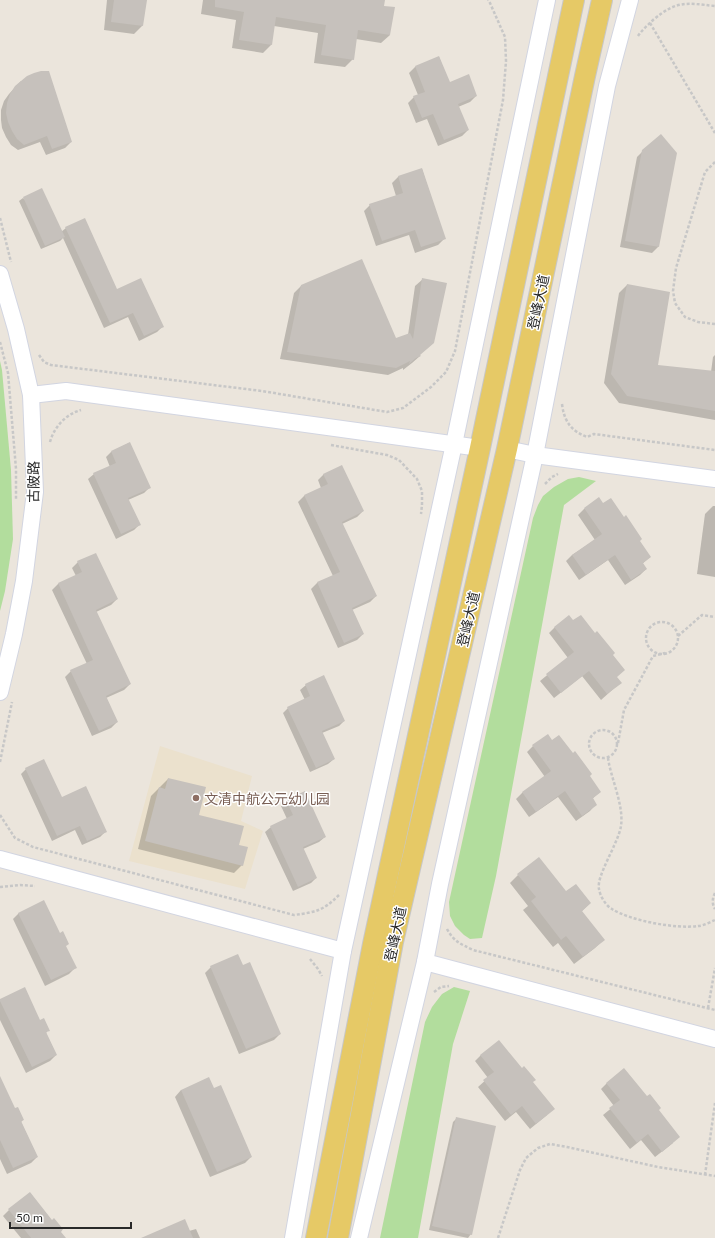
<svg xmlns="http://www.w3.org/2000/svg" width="715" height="1238" viewBox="0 0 715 1238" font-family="Lato,'Noto Sans SC',sans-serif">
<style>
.education{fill:#ebe1cd}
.green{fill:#b2dd9d}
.shadow{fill:#0003}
.building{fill:#c6c1bc}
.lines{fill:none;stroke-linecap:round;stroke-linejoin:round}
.tertiary-casing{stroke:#d2d5e1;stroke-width:18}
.primary-casing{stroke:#c7c7c7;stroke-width:22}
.path{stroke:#c7c7c7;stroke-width:2.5;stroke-dasharray:3 2;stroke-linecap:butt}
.tertiary{stroke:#fff;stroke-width:16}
.primary{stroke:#e6c966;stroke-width:20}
.education-dot{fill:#8d6e63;stroke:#fff;stroke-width:1.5}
.labels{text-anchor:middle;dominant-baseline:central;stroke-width:3;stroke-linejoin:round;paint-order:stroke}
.street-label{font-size:14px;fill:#292929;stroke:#fff}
.education-label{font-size:14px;fill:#785e54;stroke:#fff;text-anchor:start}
</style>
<rect width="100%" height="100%" fill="#ebe5dc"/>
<!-- education -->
<polygon class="education" points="160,746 252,776 241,821 263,831 245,889 129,861"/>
<!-- green -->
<g class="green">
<polygon points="0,361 2,370 11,470 13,539 5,591 0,611"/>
<polygon points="579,477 596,481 564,505 496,876 482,938 470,939 464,935 455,926 450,916 449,902 533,518 538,505 543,496 554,487 568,479"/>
<polygon points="454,987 470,991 453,1044 418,1238 380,1238 425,1022 432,1007 442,994"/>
</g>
<!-- shadow -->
<g class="shadow">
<polygon points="107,0 146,0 142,26 134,34 104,30"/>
<polygon points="203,0 384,0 383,6 390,35 381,43 356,39 353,59 345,67 314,63 318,33 274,26 271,45 263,53 232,48 236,20 201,14"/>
<polygon points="439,57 449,83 476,96 470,102 458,107 468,130 462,136 438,146 427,119 416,123 408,103 414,97 418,95 409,73 415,67"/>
<polygon points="21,81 71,142 65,148 46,155 40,142 18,150 11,145 6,137 2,128 1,120 1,110 4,101 9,94"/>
<polygon points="643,151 676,153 658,247 652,253 620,247 637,157"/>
<polygon points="422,169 444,239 438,245 415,253 409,235 376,246 364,211 370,205 396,196 392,183 398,177"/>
<polygon points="23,198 61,232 66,228 117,290 162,327 157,332 139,341 128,317 104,328 63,238 60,241 41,249 19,201"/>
<polygon points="423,279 420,356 412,363 403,370 403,368 388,375 280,359 294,293 301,286 396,339 408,335 415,286"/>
<polygon points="627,285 656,366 711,372 713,357 715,355 715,420 619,403 604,383 619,293"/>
<polygon points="129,443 149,488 144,493 128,500 139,525 134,530 116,539 88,479 94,474 110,467 106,457 111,452"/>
<polygon points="324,474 363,511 357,517 342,524 376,596 370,602 352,610 363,634 357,640 338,648 311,589 317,583 333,576 298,502 304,496 321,488 318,480"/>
<polygon points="599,499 603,505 624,518 650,557 642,564 646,569 640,575 625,585 608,560 579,580 566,561 572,555 595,540 578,515 584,509"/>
<polygon points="713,506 715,506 715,577 697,574 705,514"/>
<polygon points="78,562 117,599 111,605 96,612 130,684 124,690 106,698 117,722 111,728 92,736 65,677 71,671 87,664 52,590 58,584 76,576 72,568"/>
<polygon points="555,627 616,677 620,683 601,700 582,676 554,698 540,681 568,658 549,633"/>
<polygon points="306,685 344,721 339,726 322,733 334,759 328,764 310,772 283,713 288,708 305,700 300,690"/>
<polygon points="533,746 588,777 600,792 592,799 596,804 590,811 576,821 558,797 529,817 516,799 522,793 545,777 527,752"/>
<polygon points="26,769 61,798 105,832 100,837 82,845 75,830 52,841 21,774"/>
<polygon points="168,779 198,815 238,845 242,865 234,873 138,849 151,796"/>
<polygon points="304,793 325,837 319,842 303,849 316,878 311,883 293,891 265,832 271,827 287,819 281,806 286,801"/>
<polygon points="518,875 566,892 590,903 581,912 603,940 595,948 574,964 558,943 553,947 523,910 528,906 510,883"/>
<polygon points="19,913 75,968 69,974 45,986 13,919"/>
<polygon points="211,967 280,1034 274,1040 239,1054 205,973"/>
<polygon points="0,1000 40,1021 48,1030 46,1033 56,1055 50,1061 26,1073 0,1020"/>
<polygon points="481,1055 532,1083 547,1115 530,1129 516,1112 505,1121 478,1087 488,1078 475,1061"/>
<polygon points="607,1083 658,1110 673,1143 655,1157 641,1140 630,1149 603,1115 614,1106 601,1089"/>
<polygon points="0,1086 15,1110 23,1120 21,1122 37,1157 31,1163 7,1174 0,1159"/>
<polygon points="181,1090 214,1090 251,1157 245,1163 210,1177 175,1097"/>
<polygon points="457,1118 471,1234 468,1238 429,1230 453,1122"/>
<polygon points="9,1210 52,1222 64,1238 21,1238 3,1216"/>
<polygon points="196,1229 200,1238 151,1238 189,1231"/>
</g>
<!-- building -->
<g class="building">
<polygon points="114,0 147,0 143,26 111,22"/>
<polygon points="215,0 385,0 384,6 395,7 390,35 358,30 354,60 321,55 326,25 276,17 272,45 239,40 244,12 215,7"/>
<polygon points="439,56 450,82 469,74 477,96 458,104 469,130 444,140 433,114 422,118 413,96 425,92 415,66"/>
<polygon points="41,71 49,71 72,142 52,149 47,136 24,145 17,139 12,131 8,122 6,113 7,103 10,94 15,86 27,76 34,73"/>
<polygon points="661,134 677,153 659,247 625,241 642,150"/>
<polygon points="422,168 446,239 421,247 415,230 382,241 369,204 403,193 398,176"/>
<polygon points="42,188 65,237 45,246 23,197"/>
<polygon points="85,218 117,289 141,278 164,327 144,336 133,313 110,323 65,227"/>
<polygon points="362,259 396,338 410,333 413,339 422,278 447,283 434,343 420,355 421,356 416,358 409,364 410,361 396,368 287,352 301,285"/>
<polygon points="627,284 670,292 658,365 715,371 715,411 627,396 611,374"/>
<polygon points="130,442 151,488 128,498 141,525 121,534 93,473 116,463 111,451"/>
<polygon points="342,465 364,511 342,522 377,596 352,608 364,634 344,643 317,582 340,572 304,495 328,484 323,474"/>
<polygon points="599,497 603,503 611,498 624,517 626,515 642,539 640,541 651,557 643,563 647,569 631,580 615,555 586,575 572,555 602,534 584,508"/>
<polygon points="96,553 118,599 96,610 131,684 106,696 118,722 99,731 70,670 93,660 58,583 82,572 77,561"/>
<polygon points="569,615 573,620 581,615 595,633 597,631 615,653 613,655 625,670 617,677 622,683 607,694 589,671 561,693 546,674 574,652 554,627"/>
<polygon points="324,675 345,721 322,731 335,759 316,768 287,707 310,696 305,684"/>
<polygon points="548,734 552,740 559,735 573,753 575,751 592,774 590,776 601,792 593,798 597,805 582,816 565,791 536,812 522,792 551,771 532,745"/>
<polygon points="44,759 62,797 86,786 107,832 87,841 80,826 57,836 25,768"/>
<polygon points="168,778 206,787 199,815 244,826 239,845 248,847 243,866 145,841 159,787 165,789"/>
<polygon points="305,791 326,837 303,847 317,878 298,887 270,826 293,815 286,800"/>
<polygon points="539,857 566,891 576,884 591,903 582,911 605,940 583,957 566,936 561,940 531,901 536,897 517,874"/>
<polygon points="44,900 60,933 63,931 69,944 66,946 77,968 51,980 18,913"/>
<polygon points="238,954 243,965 250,962 281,1034 246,1049 210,966"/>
<polygon points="25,987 40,1020 44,1018 50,1031 46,1032 57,1055 32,1067 0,1001 0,999"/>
<polygon points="499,1040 522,1068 524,1066 536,1080 533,1082 555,1109 536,1124 522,1106 511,1115 483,1080 494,1072 480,1055"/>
<polygon points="624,1068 647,1096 650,1094 661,1108 659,1110 680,1137 662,1152 648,1134 637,1143 609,1108 620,1100 606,1083"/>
<polygon points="0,1076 15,1108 18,1107 24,1120 21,1121 38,1157 13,1168 0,1140"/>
<polygon points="209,1077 214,1088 221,1085 252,1157 217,1172 181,1090"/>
<polygon points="456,1117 496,1126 472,1235 432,1226"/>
<polygon points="30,1192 52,1220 54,1218 63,1229 61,1232 66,1238 31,1238 8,1209"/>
<polygon points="185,1219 193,1238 141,1238"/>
</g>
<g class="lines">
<!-- tertiary casing -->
<g class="tertiary-casing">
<g id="tertiary">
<polyline points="0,274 16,329 31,395 35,492 24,581 14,634 0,692"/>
<polyline points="31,395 66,391 480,448"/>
<polyline points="507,449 535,455 715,479"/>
<polyline points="0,859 343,951"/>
<polyline points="425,962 715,1039"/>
<polyline points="293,1238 343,951 454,444 547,0"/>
<polyline points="359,1238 425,962 440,884 535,455 607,86 630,0"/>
</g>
</g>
<!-- primary casing -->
<g class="primary-casing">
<g id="primary">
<polyline points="316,1238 373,944 480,448 574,0"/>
<polyline points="338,1238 393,942 507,449 585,76 602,0"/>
</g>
</g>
<!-- path -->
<g class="path">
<polyline points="650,23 715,133"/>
<path d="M 638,36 C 642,30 648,25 653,20 C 677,0 686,3 715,6"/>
<polyline points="715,162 705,172 676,268 673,291 675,303 685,317 698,322 715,324"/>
<polyline points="0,218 11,262"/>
<polyline points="0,342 8,373 16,469 16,500"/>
<polyline points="39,355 44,362 51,365 262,391 387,412 403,408 431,387 446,372 455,351 503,100 506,61 505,37 490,3 488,0"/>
<path d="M 562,404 C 564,421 571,431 587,437 L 594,434 L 715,450"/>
<path d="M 50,442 C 54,427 66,414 81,410"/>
<polyline points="331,445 387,455 399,460 417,479 422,491 422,505 421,514"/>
<polyline points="545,484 552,477 558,474"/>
<circle cx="662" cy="638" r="16"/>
<polyline points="678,636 702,615 715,617"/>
<circle cx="603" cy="744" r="14"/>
<polyline points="618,743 624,710 653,656 665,653"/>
<path d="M 608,758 C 611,779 624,805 621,826 C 618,844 596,876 599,889 C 600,896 606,906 612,909 C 631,921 676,929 698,926 C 703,926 710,922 715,920"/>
<polyline points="0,762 12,702"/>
<path d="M 0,815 L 15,838 L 33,847 L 294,915 C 316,912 323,911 339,895"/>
<polyline points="0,887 20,885 35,886"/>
<path d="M 715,893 C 712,899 712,904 715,909"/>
<path d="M 447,929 C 454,942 461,944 473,950 L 715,1010"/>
<polyline points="310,959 318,969 322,976"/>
<polyline points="434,992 441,987 449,986"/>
<polyline points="708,1008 715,968"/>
<polyline points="705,1175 715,1103"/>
<polyline points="498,1238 520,1170 526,1158 538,1148 550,1144 567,1147 658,1167 715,1176"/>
</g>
<!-- tertiary -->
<use href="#tertiary" class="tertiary"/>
<!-- primary -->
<use href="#primary" class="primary"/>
</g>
<!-- markers -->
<circle class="education-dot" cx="196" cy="798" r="4"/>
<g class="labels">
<!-- street labels -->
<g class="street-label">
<text transform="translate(538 302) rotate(-78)">登峰大道</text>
<text transform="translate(33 482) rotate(-89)">古陂路</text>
<text transform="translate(468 619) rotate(-77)">登峰大道</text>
<text transform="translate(395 934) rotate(-78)">登峰大道</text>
</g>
<!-- education labels -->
<g class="education-label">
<text x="204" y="798">文清中航公元幼儿园</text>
</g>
</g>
<!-- scale -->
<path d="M10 1222v6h121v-6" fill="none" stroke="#292929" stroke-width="2"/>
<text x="16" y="1222" font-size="12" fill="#292929" stroke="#ffffff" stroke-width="3" paint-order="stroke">50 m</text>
</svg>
